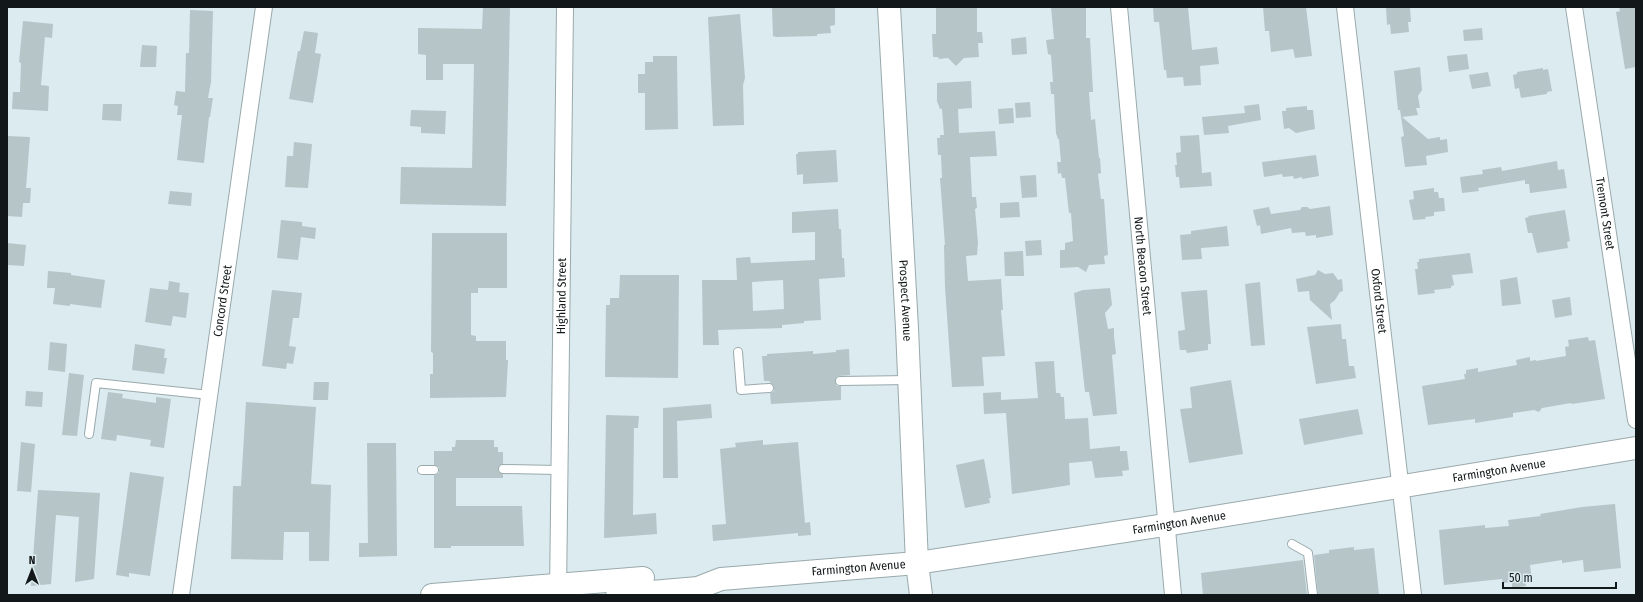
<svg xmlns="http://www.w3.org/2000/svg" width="1643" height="602" viewBox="0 0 1643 602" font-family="'Fira Sans Condensed',sans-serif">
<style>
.building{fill:#b5c5c8;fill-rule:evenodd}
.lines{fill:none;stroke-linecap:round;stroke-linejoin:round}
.service-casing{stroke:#99a9ac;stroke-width:10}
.minor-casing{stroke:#99a9ac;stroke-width:18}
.secondary-casing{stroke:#99a9ac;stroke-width:24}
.primary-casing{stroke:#99a9ac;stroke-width:24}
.service{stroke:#fff;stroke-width:8}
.minor{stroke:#fff;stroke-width:16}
.secondary{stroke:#fff;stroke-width:22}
.primary{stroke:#fff;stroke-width:22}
.labels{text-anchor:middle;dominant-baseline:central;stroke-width:3;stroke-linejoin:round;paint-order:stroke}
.street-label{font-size:12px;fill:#121819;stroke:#dbebef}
</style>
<rect width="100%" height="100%" fill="#dbebef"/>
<!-- building -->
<g class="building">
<polygon points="483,7 510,7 506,206 400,204 401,167 472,168 474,64 443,64 443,80 426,80 426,55 418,54 418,28 482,29"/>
<polygon points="772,7 835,7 835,25 830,26 831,33 817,34 817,36 776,37 773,36"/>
<polygon points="936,7 977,7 977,32 982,32 983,43 978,43 979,57 964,58 956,66 948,58 939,59 938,57 933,57 932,34 936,34"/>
<polygon points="1051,7 1086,7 1086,38 1090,38 1093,92 1089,92 1091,120 1095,119 1099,158 1100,158 1101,173 1098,174 1101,199 1104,199 1108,255 1104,256 1105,264 1089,265 1086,272 1078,267 1060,268 1060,250 1065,250 1065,243 1073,241 1071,213 1069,213 1065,178 1062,178 1061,173 1058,174 1057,162 1061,162 1059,139 1058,139 1056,133 1054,94 1051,94 1050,82 1053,82 1051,55 1048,54 1046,40 1054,39"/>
<polygon points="1153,7 1188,7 1192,50 1217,47 1219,64 1200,66 1201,85 1184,86 1183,77 1167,78 1166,70 1164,70 1159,22 1154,22"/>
<polygon points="1263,7 1306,7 1312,56 1295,58 1293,49 1271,52 1269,31 1265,31"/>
<polygon points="1386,7 1410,7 1411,22 1408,22 1409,32 1391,34 1390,24 1387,25"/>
<polygon points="1619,7 1636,7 1636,67 1625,69 1616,12 1620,11"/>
<polygon points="190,10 213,11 211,82 208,98 213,98 210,117 209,117 204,163 177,160 182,115 177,115 178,106 174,105 176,91 185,92 186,53 189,53"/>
<polygon points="740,14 745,78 743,85 744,125 713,126 708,17"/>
<polygon points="23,21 53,24 52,38 45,37 41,85 49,86 48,111 12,109 13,92 20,92 21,63 19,62"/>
<polygon points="1482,28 1483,40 1464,41 1463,30"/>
<polygon points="304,31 318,33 315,53 321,54 313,103 289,99 298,51 300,51"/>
<polygon points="1026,37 1027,54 1012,55 1011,39"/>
<polygon points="142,45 157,46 156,67 140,67"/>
<polygon points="1467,54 1469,69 1449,72 1447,56"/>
<polygon points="653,56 677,56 678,129 645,130 645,93 638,93 638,74 645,74 645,62 653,62"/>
<polygon points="1420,67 1422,90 1418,96 1420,108 1416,108 1418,115 1402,117 1428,139 1440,137 1440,140 1447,139 1448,152 1426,156 1427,165 1405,167 1401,137 1404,136 1400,110 1398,110 1394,71"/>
<polygon points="1543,68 1543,70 1548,69 1552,91 1547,92 1547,94 1521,98 1519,88 1515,89 1513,75 1517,74 1517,72"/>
<polygon points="1488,72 1491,86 1472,89 1469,75"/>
<polygon points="971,81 972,108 958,109 959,133 995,131 997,156 970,157 972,197 976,197 977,208 975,209 978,243 977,255 966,256 968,281 1001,279 1003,310 1001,310 1005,356 982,357 984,386 952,387 945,287 944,245 945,245 940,178 942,178 941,155 938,155 937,138 940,138 940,135 944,135 942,109 940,109 937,101 937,83"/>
<polygon points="1030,102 1031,117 1016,118 1015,103"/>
<polygon points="103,104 122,104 121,121 102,120"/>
<polygon points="1259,104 1261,120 1228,126 1229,133 1204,135 1202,117 1245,113 1244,106"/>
<polygon points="1307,106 1307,110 1313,110 1315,129 1296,133 1289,128 1284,129 1282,111 1286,111 1286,108"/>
<polygon points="1013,108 1014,123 999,124 998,109"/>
<polygon points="411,110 446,111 445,134 421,133 421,127 410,126"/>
<polygon points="1199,135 1202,173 1211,172 1212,186 1180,188 1179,177 1176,177 1175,165 1177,165 1176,153 1181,152 1180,136"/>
<polygon points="7,136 30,137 26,188 31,188 30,203 23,203 22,217 7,216"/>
<polygon points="294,142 312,144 308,188 285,187 287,156 293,156"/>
<polygon points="836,150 838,182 803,184 803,174 797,175 796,154 798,154 798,152"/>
<polygon points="1316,155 1319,176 1302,179 1302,177 1294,179 1293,176 1283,177 1282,174 1264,177 1262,162"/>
<polygon points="1557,161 1558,170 1564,169 1567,188 1530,193 1529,184 1525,184 1525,180 1478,188 1479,191 1462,193 1460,177 1483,174 1482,170 1501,167 1502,171"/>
<polygon points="1036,175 1037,197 1022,198 1020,176"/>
<polygon points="1434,188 1434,192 1438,192 1439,198 1444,198 1445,211 1434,212 1434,216 1425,217 1426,219 1413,220 1409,200 1414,199 1413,191"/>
<polygon points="170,191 192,193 191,206 168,204"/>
<polygon points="1019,202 1020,217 1000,218 1000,203"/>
<polygon points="1330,206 1333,235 1316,238 1316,235 1306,236 1305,232 1292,233 1291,228 1261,234 1260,225 1257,226 1253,210 1269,207 1271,214 1300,210 1302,207 1307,207 1310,209"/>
<path d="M 838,209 L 839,229 L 841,229 L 842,258 L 844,258 L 845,277 L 819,279 L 821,320 L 804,321 L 804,323 L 782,325 L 782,328 L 718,330 L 719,345 L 703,345 L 702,280 L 737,280 L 736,258 L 750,257 L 751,263 L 815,260 L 815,232 L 792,233 L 792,212 ZM 783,280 L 784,309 L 753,311 L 752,282 Z"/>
<polygon points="1565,210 1570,241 1567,242 1568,248 1537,253 1532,233 1528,233 1525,218 1529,217 1528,216"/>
<polygon points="281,220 302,222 302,226 316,228 315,239 301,237 298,260 277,258"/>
<polygon points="1227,226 1229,246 1201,248 1202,259 1182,260 1180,235 1191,234 1191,231"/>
<polygon points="432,233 507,233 507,288 478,288 478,293 471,293 471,335 476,336 476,341 506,341 506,360 508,360 506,397 430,398 430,374 433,374 433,353 431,352"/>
<polygon points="1041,240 1042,255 1026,256 1025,241"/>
<polygon points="7,243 26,245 24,266 7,265"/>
<polygon points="1023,251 1024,276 1005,276 1004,252"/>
<polygon points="1470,253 1473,273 1452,275 1454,285 1451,286 1451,288 1434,290 1435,293 1418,295 1415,269 1418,269 1417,262 1419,262 1419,259"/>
<polygon points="1318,270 1325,274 1333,273 1338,280 1342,279 1343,291 1340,292 1335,300 1330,304 1332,320 1310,300 1309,291 1298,292 1296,279 1315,275"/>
<polygon points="48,271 71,273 71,275 105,280 101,308 70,304 70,306 53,304 55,288 47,288"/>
<polygon points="620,275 679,275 678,378 605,377 606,305 610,305 610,298 619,298"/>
<polygon points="1517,277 1521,304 1502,306 1500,280"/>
<polygon points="169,281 180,283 179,292 189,293 186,318 173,316 171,326 145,322 150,288 168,290"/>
<polygon points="1260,282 1265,345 1251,346 1245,284"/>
<polygon points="1110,288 1112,305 1105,313 1108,329 1114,328 1114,336 1116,354 1112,355 1117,414 1093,416 1089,392 1085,392 1074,293 1083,290"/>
<polygon points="272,290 302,293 299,318 293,318 289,346 296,347 293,364 287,363 286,369 262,366"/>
<polygon points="1207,290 1211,344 1208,344 1208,350 1187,353 1186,350 1180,350 1179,344 1178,331 1185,330 1181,292"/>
<polygon points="1570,297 1572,315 1555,318 1552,300"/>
<polygon points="1341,324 1342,339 1346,339 1349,366 1354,366 1356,378 1316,384 1307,327"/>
<polygon points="1588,337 1589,341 1595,340 1605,399 1572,404 1571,403 1542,408 1539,412 1534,410 1513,413 1513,417 1475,423 1475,419 1428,425 1422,386 1465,379 1464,374 1466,374 1466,370 1478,368 1478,372 1517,365 1516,360 1530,357 1530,361 1536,360 1536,361 1566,356 1565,347 1569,346 1568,340"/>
<polygon points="50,342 67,344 65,372 48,370"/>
<polygon points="135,344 165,349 164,358 167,358 164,374 132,370"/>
<polygon points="849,349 850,375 838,376 835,381 837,386 841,386 841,400 771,404 770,393 774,391 774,387 769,381 764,381 762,356 767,356 767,354 813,351 813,354 836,352 836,350"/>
<polygon points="1054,361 1056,393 1060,393 1061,397 1064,397 1065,419 1088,418 1090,449 1120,446 1120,451 1127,451 1129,470 1122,471 1123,476 1095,478 1092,461 1069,463 1070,485 1012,494 1006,413 984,414 983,393 1001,392 1001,400 1038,398 1035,362"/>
<polygon points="69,373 84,375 77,436 62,435"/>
<polygon points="1231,380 1243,454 1189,463 1180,409 1192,408 1190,387"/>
<polygon points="314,382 329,382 328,400 313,400"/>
<polygon points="26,391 43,392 42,407 25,406"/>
<polygon points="108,392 123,394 122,398 156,403 156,397 171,399 164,448 150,446 151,440 117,435 116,441 101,439"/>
<polygon points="246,402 316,407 311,484 331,485 329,561 309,561 309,532 284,532 283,560 231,559 233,486 241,486"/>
<polygon points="711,404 712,418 677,421 678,478 663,478 663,408"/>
<polygon points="1358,409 1363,434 1304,445 1299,419"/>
<polygon points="606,415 639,416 638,428 634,428 633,515 656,513 657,534 604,538"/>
<polygon points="456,440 494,440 494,447 498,447 498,452 503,452 503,464 499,466 498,469 500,473 503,474 503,478 456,478 456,506 522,506 524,546 451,546 451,548 434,548 434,475 439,473 439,467 434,465 434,451 452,451 452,447 455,447"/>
<polygon points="763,440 763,445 798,442 805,523 810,522 811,535 798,536 798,533 713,541 712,525 726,524 720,449 736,447 735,443"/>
<polygon points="21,442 35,444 31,492 17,491"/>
<polygon points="367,443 396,443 397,556 359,557 359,543 368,543"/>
<polygon points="984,459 991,498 989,498 990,503 965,508 956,465"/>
<polygon points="130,472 164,477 150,576 129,573 129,577 116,575"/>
<polygon points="38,490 100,493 94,579 75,582 79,517 56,515 51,584 31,586"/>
<polygon points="1615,504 1621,568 1584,572 1583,560 1562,563 1562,560 1530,565 1532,580 1525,581 1526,586 1512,588 1512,582 1503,583 1502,579 1444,585 1439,530 1485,525 1485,528 1509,526 1508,520 1541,516 1540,514 1582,507"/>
<polygon points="1354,547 1354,550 1374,548 1379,595 1318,595 1314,555 1329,553 1329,550"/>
<polygon points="1303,560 1307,595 1203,595 1201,573"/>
</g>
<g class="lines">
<!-- service casing -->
<g class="service-casing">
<g id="service">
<polyline points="738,352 741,390 769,388"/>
<polyline points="840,381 908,380"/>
<polyline points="89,434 96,383 210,395"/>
<polyline points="503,469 558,470"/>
<polyline points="422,470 434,470"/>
<polyline points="1292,544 1308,553 1313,595"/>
</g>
</g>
<!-- minor casing -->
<g class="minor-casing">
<g id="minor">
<path id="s1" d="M 1119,7 L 1173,595"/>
<path id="s2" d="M 1345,7 L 1413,595"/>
<path id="s3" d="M 1574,7 L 1636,420"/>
<path id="s4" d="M 181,595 L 264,7"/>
<path id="s5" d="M 558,595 L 565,7"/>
</g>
</g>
<!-- secondary casing -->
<g class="secondary-casing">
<g id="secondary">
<path id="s6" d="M 889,7 L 907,328 L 917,563 L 921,595"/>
</g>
</g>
<!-- primary casing -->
<g class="primary-casing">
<g id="primary">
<polyline points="432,595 643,578"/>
<path id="s7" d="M 617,595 L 698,588 L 721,579 L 917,563 L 1178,523 L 1636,448"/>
</g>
</g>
<!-- service -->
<use href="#service" class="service"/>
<!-- minor -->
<use href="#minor" class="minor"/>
<!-- secondary -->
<use href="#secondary" class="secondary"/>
<!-- primary -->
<use href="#primary" class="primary"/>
</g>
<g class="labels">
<!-- street labels -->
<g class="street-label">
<text stroke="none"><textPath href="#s3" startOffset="209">Tremont Street</textPath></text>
<text stroke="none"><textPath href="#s1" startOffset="260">North Beacon Street</textPath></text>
<text stroke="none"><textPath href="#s5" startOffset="299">Highland Street</textPath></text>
<text stroke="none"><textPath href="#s4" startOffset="297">Concord Street</textPath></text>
<text stroke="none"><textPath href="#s6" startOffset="294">Prospect Avenue</textPath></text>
<text stroke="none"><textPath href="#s2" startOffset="296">Oxford Street</textPath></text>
<text stroke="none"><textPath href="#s7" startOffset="892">Farmington Avenue</textPath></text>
<text stroke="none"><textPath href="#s7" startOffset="568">Farmington Avenue</textPath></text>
<text stroke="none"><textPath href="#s7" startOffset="244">Farmington Avenue</textPath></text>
</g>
</g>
<!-- border -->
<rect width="1643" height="602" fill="none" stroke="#121819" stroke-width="16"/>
<!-- north arrow -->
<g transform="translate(32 570)" stroke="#dbebef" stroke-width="3" paint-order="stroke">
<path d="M0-3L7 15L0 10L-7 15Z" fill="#121819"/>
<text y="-6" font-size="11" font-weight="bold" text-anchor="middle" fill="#121819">N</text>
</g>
<!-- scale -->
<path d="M1503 582v6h113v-6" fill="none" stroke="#121819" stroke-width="2"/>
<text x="1509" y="582" font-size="12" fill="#121819" stroke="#dbebef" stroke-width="3" paint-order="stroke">50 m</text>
</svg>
